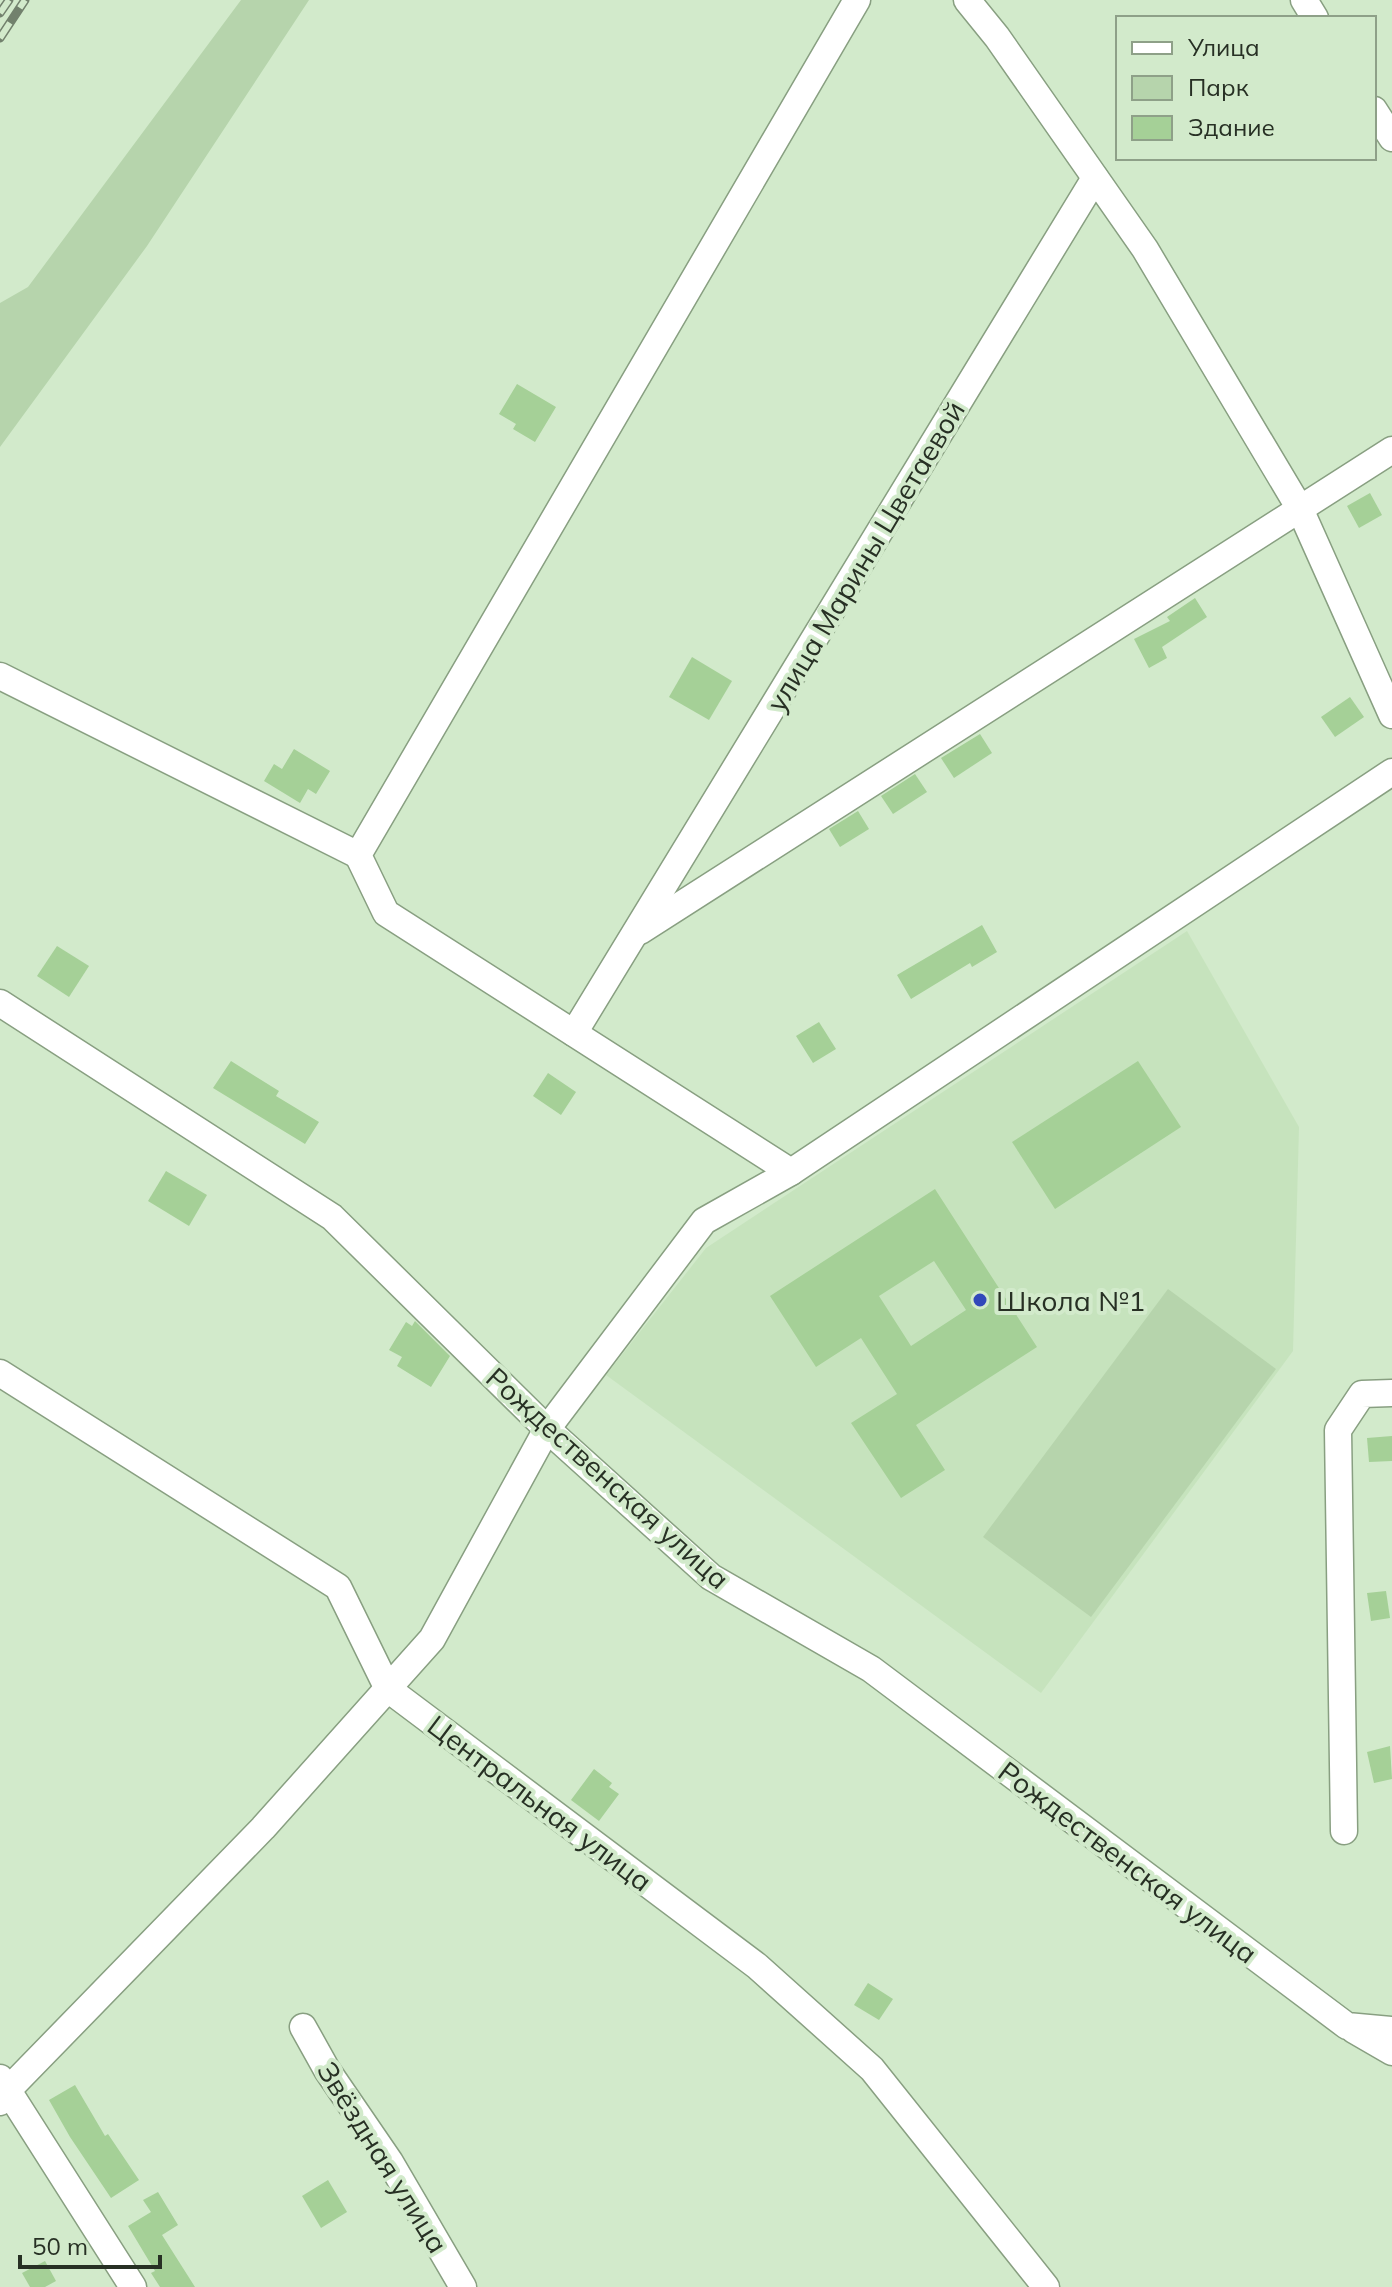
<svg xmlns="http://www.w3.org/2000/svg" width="1392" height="2287" viewBox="0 0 1392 2287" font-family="Mulish,sans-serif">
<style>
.built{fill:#c6e3bd}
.green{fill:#b6d4ac}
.building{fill:#a5d097;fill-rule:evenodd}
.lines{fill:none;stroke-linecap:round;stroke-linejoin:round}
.minor-casing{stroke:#889f81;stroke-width:29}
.minor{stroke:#fff;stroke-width:26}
.rail-casing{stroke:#72816d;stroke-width:9}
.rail{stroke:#d2eacb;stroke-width:6;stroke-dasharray:18;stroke-linecap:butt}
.poi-dot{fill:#3248ba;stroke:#d2eacb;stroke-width:3}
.labels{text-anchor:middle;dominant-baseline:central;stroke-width:8;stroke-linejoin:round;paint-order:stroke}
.street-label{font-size:28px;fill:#273024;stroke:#d2eacb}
.poi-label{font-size:28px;fill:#273024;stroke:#d2eacb;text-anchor:start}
</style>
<rect width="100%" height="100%" fill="#d2eacb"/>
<!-- built -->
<polygon class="built" points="1187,931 1299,1127 1293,1351 1041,1693 606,1375 706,1248"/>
<!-- green -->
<g class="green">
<polygon points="241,0 309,0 147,246 0,447 0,303 28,287"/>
<polygon points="1168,1289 1276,1369 1091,1617 983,1537"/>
</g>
<!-- building -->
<g class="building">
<polygon points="517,384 556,407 535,442 513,429 516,424 499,414"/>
<polygon points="1370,493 1382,515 1359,528 1347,506"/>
<polygon points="1195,598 1207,617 1162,647 1167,658 1149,668 1134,639 1170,621 1167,617"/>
<polygon points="692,657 732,681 709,720 669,697"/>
<polygon points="1350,697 1364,717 1335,737 1321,717"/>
<polygon points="980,734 992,753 954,778 941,758"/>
<polygon points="294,749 330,771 316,794 308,789 300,803 264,781 274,764 282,769"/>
<polygon points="915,774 927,792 893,814 881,796"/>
<polygon points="858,811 869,829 840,847 829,829"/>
<polygon points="982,925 997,952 972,967 970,963 911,999 897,975"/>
<polygon points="57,946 89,966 69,997 37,976"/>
<polygon points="819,1022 836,1049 813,1063 796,1036"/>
<polygon points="231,1061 279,1091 276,1096 319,1122 305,1144 213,1088"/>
<polygon points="1138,1061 1181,1127 1055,1209 1012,1142"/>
<polygon points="548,1073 576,1092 561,1115 533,1096"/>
<polygon points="166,1171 207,1195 189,1226 148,1201"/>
<path d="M 935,1189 L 1037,1347 L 916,1425 L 945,1470 L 901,1498 L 851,1423 L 897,1394 L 861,1338 L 816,1367 L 770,1296 ZM 934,1261 L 966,1310 L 911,1346 L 879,1296 Z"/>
<polygon points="415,1321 450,1356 431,1387 397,1366 402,1357 389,1350 406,1322 412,1326"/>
<polygon points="1392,1436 1392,1461 1369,1462 1367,1438"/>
<polygon points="1386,1591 1390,1618 1371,1621 1367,1593"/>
<polygon points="1390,1746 1392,1779 1374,1783 1367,1752"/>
<polygon points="594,1769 612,1783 609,1787 619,1794 599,1821 571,1800"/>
<polygon points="868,1983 893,1999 879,2020 854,2005"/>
<polygon points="75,2085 105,2136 108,2134 139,2180 111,2198 70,2137 49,2100"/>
<polygon points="328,2180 347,2212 321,2228 302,2196"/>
<polygon points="158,2192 178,2225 162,2235 195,2287 160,2287 151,2273 155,2271 128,2226 151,2212 143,2200"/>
<polygon points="45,2261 56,2281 45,2287 30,2287 22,2273"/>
</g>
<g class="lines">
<!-- minor casing -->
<g class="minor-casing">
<g id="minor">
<polyline points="857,0 358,855 386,913 791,1172 1392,772"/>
<polyline points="967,0 997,37 1145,249 1300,509 1392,715"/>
<polyline points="1304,0 1315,18"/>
<polyline points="1374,110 1392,138"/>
<polyline points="0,676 358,855"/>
<polyline points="640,931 1392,450"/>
<polyline points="0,1003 332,1217 547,1429 711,1577 871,1669 1347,2026 1392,2030"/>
<polyline points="574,1033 1095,178"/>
<polyline points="0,1373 338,1587 388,1689 757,1966 872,2069 1046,2287"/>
<polyline points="1344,1831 1338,1430 1362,1394 1392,1393"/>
<polyline points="303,2027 327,2070 390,2162 463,2287"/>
<polyline points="1354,2030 1392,2052"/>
<polyline points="0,2078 133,2287"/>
<polyline points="0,2102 8,2090 263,1828 432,1639 547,1429 704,1221 791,1172"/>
</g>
</g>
<!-- minor -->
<use href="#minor" class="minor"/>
<!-- rail casing -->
<g class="rail-casing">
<g id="rail">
<polyline points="0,13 9,0"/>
<polyline points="0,38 25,0"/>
</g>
</g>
<!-- rail -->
<use href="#rail" class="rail"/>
</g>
<!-- markers -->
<circle class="poi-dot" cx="980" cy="1300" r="8"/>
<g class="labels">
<!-- street labels -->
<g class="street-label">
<text transform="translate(865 556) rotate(-59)">улица Марины Цветаевой</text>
<text transform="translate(608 1478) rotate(42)">Рождественская улица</text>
<text transform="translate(540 1803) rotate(37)">Центральная улица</text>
<text transform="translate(1128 1862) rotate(37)">Рождественская улица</text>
<text transform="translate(383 2157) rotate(58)">Звёздная улица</text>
</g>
<!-- poi labels -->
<g class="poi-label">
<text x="996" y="1300">Школа №1</text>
</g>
</g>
<!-- legend -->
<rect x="1116" y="16" width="260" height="144" fill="#d2eacb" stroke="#8ea088" stroke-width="2"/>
<rect x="1132" y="42" width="40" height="12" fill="#ffffff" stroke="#8ea088" stroke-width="2"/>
<text x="1188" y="56" font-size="24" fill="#273024">Улица</text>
<rect x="1132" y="76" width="40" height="24" fill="#b6d4ac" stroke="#8ea088" stroke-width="2"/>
<text x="1188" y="96" font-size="24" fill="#273024">Парк</text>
<rect x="1132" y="116" width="40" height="24" fill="#a5d097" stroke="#8ea088" stroke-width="2"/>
<text x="1188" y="136" font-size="24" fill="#273024">Здание</text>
<!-- scale -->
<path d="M20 2255v12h140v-12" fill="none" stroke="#273024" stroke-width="4"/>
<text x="32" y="2255" font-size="24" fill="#273024" stroke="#d2eacb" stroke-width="6" paint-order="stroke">50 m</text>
</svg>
